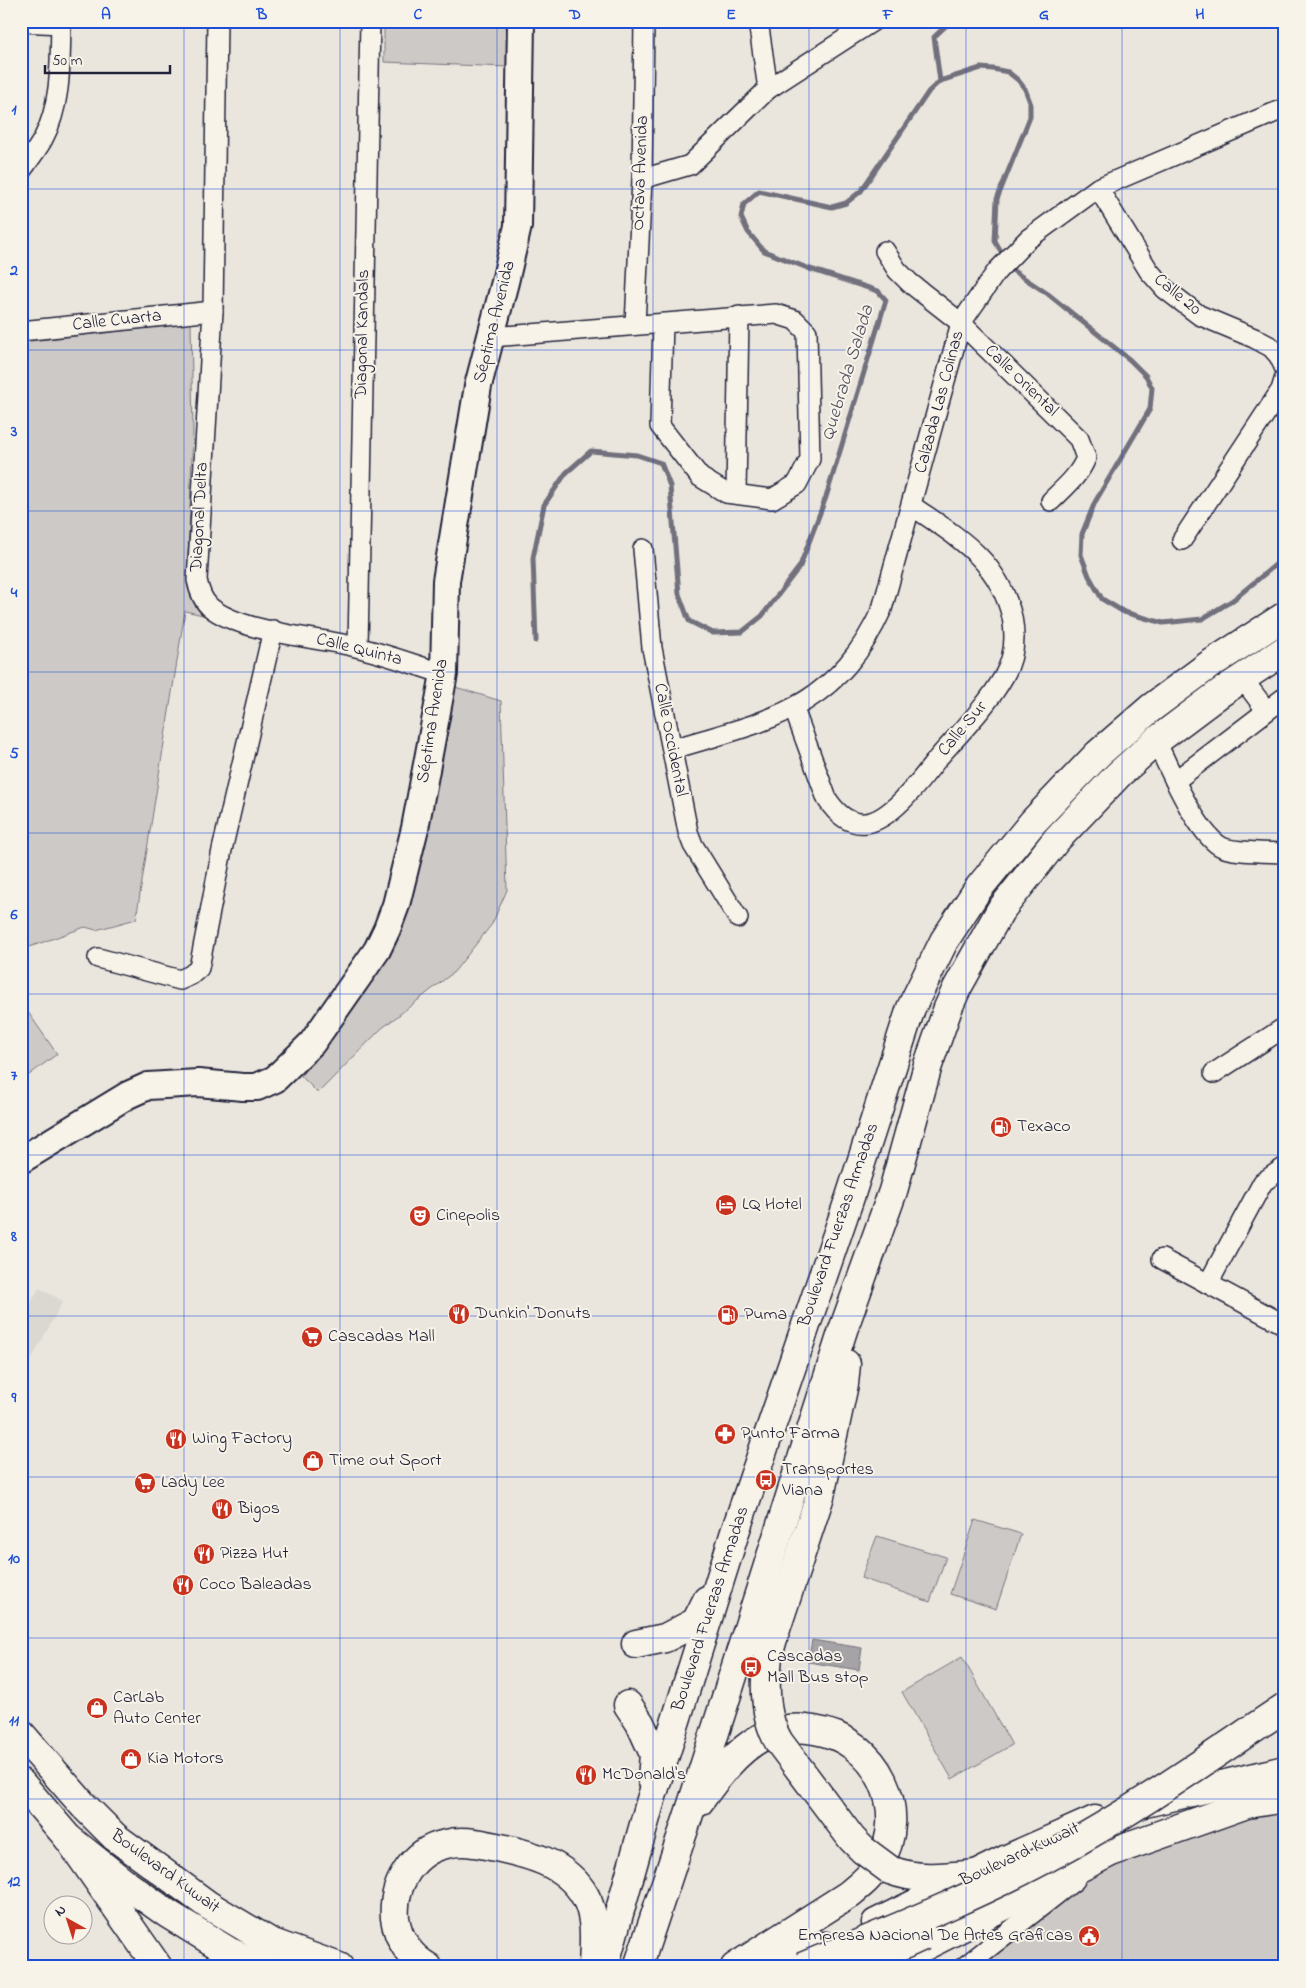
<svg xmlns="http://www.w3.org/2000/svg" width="1306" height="1988" viewBox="0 0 1306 1988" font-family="'Indie Flower',sans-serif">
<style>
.built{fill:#dbd8d2}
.green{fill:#cdc9c6;stroke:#787680}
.water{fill:#a6a3a6;stroke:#716f7b}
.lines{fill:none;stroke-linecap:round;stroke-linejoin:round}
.stream{stroke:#716f7b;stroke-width:5}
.street-casing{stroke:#22223b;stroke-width:22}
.secondary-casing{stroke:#22223b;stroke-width:30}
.primary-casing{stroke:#22223b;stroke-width:31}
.highway-casing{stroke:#22223b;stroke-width:31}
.street{stroke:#f7f3e8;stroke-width:19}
.secondary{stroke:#f7f3e8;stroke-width:26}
.primary{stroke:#f7f3e8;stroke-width:28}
.highway{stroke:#f7f3e8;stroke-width:28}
.primary-bridge-casing{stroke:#22223b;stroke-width:31;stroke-linecap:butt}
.highway-bridge-casing{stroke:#22223b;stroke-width:31;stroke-linecap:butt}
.primary-bridge{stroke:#f7f3e8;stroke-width:28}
.highway-bridge{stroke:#f7f3e8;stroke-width:28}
.grid{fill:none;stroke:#1d4ed8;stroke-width:1;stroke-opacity:0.55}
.labels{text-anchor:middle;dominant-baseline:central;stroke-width:4;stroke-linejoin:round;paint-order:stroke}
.street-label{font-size:18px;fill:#22223b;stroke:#f7f3e8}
.poi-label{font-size:18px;fill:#22223b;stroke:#f7f3e8;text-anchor:start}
.water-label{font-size:19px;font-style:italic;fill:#504f60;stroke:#f7f3e8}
.neatline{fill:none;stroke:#1d4ed8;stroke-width:2}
.grid-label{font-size:16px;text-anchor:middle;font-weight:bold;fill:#1d4ed8}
</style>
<rect width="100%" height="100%" fill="#eae6de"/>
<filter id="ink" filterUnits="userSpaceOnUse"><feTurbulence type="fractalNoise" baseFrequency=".02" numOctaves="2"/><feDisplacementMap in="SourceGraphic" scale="10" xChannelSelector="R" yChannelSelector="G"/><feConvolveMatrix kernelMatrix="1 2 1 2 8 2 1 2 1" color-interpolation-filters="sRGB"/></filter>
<g filter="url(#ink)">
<!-- built -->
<polygon class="built" points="39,1288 63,1301 28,1366 21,1362 21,1320"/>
<!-- green -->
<g class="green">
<polygon points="384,21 508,21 507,67 384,62"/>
<polygon points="191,323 193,431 187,580 194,601 207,616 185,611 136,919 96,930 85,927 21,950 21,342"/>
<polygon points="452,686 501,701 507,890 492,924 454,972 381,1029 318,1093 301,1076 400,936 412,886"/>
<polygon points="21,1002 57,1054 21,1081"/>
<polygon points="975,1520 1021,1534 996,1609 950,1594"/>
<polygon points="877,1536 946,1557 930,1602 861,1578"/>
<polygon points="962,1657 1012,1745 952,1779 902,1692"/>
<polygon points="1285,1808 1285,1967 973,1967 1113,1857 1172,1837"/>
</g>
<!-- water -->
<polygon class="water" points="812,1640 862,1648 859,1670 808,1662"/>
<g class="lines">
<!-- stream -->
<g class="stream">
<polyline points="940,81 934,37 951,21"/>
<polyline points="536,641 533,558 544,505 566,473 591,451 637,455 661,463 670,486 679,594 689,621 713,633 742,632 762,616 800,566 826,497 886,300 878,291 810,269 764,251 748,232 741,217 744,204 759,191 832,207 846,203 861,191 929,91 940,81 981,68 993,69 1008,72 1018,80 1025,89 1030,102 1030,117 997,199 995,241 1012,270 1048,294 1130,360 1146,376 1152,388 1150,409 1095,502 1082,534 1081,555 1089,576 1102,599 1124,612 1163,623 1202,619 1233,600 1285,557"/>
</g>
<!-- street casing -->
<g class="street-casing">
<g id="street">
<path d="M 217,21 L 213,311 L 197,580 C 199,590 202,600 210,607 C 242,633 316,637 356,647 C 386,654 415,665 444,674"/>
<polyline points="758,21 768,89"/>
<polyline points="21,22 61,24"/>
<path d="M 21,171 C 29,160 37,150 43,139 C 62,104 60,60 61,21"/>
<polyline points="642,179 690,165 768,89 873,21"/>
<polyline points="1098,188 1149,271 1165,289 1199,315 1254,338 1271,347 1279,356 1285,369"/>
<path d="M 885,251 L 897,270 L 910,283 L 961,323 L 1079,439 L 1086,458 C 1079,476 1064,488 1051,501"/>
<polyline points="635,325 642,179 644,21"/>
<polyline points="21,331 213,311"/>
<polyline points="492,337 776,314 795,320 807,332 810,459 797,484 772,499 726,493 700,477 660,426 663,323"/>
<polyline points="736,494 739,316"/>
<polyline points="1182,540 1281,390 1285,377"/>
<polyline points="643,549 652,648 688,832 693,845 738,918"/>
<polyline points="358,647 370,21"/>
<polyline points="1242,678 1266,710"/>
<path d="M 794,709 L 827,799 C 836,813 848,825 866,823 C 892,820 923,777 938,758 C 960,733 988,705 1004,676 C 1015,657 1016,638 1012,617 C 998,559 957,537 912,506"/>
<path d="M 1156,741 C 1169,768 1195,830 1220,846 C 1231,853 1270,852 1285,853"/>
<path d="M 673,749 C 769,720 836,710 882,609 L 961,323 L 997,271 L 1028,239 L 1098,188 L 1285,108"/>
<polyline points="1175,781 1285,697"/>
<polyline points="98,958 180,980 191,975 199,968 222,850 273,630"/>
<polyline points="1214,1073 1285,1027"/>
<polyline points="1162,1259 1285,1325"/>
<polyline points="1208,1284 1263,1182 1285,1167"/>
<polyline points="964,1967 1075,1880"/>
</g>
</g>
<!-- secondary casing -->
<g class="secondary-casing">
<polyline id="secondary" points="21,1160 128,1095 148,1086 198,1083 243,1087 257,1087 275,1079 312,1043 377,950 387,929 396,905 415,828 444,674 446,581 478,386 505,282 518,226 521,21"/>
</g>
<!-- primary casing -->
<g class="primary-casing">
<g id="primary">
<polyline points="21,1734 84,1806 115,1837 208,1905 270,1942 339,1967"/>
<polyline points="21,1783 68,1838 123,1882 168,1914 228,1951 265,1967"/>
<polyline points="1145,1803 1285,1770"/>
<polyline points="876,1923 1007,1859 1095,1820"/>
<polyline points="901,1958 1111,1852 1247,1804 1285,1798"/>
<polyline points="765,1967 800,1957 825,1946"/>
</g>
</g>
<!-- highway casing -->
<g class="highway-casing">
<g id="highway">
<polyline points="636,1644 665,1638 696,1622 707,1600"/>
<polyline points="766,1678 768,1656 774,1635 820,1496 844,1384 846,1364"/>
<polyline points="628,1705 640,1723 654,1754 652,1779"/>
<path d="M 699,1802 C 716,1778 736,1751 762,1737 C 778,1729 797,1727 814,1730 C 877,1739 912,1811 878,1865 C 870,1878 859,1886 848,1895 L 735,1967"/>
<polyline points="68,1838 158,1967"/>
<path d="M 890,1870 C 918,1881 946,1877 976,1874"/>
<path d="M 428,1967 C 410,1957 398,1939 395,1918 C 392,1886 412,1851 446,1844 C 462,1840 476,1843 491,1846 C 526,1853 566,1862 585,1896 C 597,1917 594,1943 593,1967"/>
<polyline points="604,1967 650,1803 735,1532 850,1197 911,1008 944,941 978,889 1033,822 1098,754 1151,708 1209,665 1285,616"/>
<polyline points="638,1967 688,1817 843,1330 893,1191 928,1065 948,1008 957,988 1000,911 1057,839 1118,775 1156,741 1220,693 1285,650"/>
</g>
</g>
<!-- street -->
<use href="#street" class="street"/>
<!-- secondary -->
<use href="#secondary" class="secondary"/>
<!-- primary -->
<use href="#primary" class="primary"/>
<!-- highway -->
<use href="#highway" class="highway"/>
<!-- primary-bridge casing -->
<g class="primary-bridge-casing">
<g id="primary-bridge">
<path d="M 802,1967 C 889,1931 976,1897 1058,1852 C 1137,1809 1210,1757 1285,1707"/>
<polyline points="856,1967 923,1936"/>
</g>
</g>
<!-- highway-bridge casing -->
<g class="highway-bridge-casing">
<path id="highway-bridge" d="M 766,1678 C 765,1700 767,1722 779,1742 L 852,1839 L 863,1850 L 890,1870"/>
</g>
<!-- primary-bridge -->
<use href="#primary-bridge" class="primary-bridge"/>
<!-- highway-bridge -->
<use href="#highway-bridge" class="highway-bridge"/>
</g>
</g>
<!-- grid -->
<path class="grid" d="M 184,21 L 184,1967M 340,21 L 340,1967M 497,21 L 497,1967M 653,21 L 653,1967M 809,21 L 809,1967M 966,21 L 966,1967M 1122,21 L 1122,1967M 21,189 L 1285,189M 21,350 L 1285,350M 21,511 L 1285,511M 21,672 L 1285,672M 21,833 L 1285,833M 21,994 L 1285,994M 21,1155 L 1285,1155M 21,1316 L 1285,1316M 21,1477 L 1285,1477M 21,1638 L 1285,1638M 21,1799 L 1285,1799"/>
<!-- icons -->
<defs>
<g id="fuel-disc" transform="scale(1.125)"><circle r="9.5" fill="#c8321e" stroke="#f7f3e8"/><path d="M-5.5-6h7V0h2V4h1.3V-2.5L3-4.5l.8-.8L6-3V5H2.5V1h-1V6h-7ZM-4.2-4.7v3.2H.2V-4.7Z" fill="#fff"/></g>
<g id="hotel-disc" transform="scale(1.125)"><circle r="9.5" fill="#c8321e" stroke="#f7f3e8"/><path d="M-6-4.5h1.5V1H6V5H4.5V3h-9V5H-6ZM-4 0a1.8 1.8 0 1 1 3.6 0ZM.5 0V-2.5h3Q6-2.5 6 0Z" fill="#fff"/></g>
<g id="theatre-disc" transform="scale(1.125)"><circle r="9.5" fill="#c8321e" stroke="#f7f3e8"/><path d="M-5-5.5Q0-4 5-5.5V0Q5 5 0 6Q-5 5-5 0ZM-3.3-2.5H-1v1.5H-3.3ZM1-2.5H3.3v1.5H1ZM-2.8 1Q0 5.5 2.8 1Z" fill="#fff"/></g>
<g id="restaurant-disc" transform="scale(1.125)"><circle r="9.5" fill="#c8321e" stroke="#f7f3e8"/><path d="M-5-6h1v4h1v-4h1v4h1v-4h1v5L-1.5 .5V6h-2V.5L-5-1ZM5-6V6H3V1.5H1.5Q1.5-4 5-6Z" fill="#fff"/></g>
<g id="supermarket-disc" transform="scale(1.125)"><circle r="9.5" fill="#c8321e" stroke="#f7f3e8"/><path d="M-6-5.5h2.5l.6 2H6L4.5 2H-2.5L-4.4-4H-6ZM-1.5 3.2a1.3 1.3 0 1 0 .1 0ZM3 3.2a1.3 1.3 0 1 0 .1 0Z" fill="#fff"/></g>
<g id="pharmacy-disc" transform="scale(1.125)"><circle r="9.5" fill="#c8321e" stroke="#f7f3e8"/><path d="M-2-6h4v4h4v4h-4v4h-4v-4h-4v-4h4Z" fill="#fff"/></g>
<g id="shop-disc" transform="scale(1.125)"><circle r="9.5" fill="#c8321e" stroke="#f7f3e8"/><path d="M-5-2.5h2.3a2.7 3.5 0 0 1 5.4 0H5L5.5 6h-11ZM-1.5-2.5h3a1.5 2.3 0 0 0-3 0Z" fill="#fff"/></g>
<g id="bus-disc" transform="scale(1.125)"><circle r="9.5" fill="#c8321e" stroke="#f7f3e8"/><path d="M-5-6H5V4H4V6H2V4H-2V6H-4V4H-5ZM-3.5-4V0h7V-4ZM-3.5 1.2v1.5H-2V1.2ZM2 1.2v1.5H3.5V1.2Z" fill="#fff"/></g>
<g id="civic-disc" transform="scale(1.125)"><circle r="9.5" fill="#c8321e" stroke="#f7f3e8"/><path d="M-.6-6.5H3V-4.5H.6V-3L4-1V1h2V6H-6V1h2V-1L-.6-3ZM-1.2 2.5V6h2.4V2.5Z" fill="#fff"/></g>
</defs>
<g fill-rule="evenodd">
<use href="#fuel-disc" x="1001" y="1127"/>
<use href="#hotel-disc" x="726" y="1205"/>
<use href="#theatre-disc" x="420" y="1216"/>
<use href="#restaurant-disc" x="459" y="1314"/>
<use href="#fuel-disc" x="728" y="1315"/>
<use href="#supermarket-disc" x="312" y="1337"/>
<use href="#pharmacy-disc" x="725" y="1434"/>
<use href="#restaurant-disc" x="176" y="1439"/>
<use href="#shop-disc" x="313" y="1461"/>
<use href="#bus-disc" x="766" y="1480"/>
<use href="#supermarket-disc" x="145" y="1483"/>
<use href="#restaurant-disc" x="222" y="1509"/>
<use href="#restaurant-disc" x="204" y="1554"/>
<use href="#restaurant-disc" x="183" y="1585"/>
<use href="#bus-disc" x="751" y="1667"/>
<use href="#shop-disc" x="97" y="1708"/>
<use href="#shop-disc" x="131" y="1759"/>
<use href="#restaurant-disc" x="586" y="1775"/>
<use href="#civic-disc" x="1089" y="1936"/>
</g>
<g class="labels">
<!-- street labels -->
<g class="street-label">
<text transform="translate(641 173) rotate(-88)">Octava Avenida</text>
<text transform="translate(1177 295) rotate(39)">Calle 20</text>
<text transform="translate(117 321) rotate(-6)">Calle Cuarta</text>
<text transform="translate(495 322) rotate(-76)">Séptima Avenida</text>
<text transform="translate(363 334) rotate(-89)">Diagonal Kandals</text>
<text transform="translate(1021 381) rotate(44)">Calle Oriental</text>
<text transform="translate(940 402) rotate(-75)">Calzada Las Colinas</text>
<text transform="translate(200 517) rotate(-87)">Diagonal Delta</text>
<text transform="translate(359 650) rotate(14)">Calle Quinta</text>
<text transform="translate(433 721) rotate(-81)">Séptima Avenida</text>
<text transform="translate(963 729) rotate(-50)">Calle Sur</text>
<text transform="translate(670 740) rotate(79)">Calle Occidental</text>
<text transform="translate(839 1225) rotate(-71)">Boulevard Fuerzas Armadas</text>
<text transform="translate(711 1609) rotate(-72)">Boulevard Fuerzas Armadas</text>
<text transform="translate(1020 1855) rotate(-25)">Boulevard Kuwait</text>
<text transform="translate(165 1872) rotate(36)">Boulevard Kuwait</text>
</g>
<!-- poi labels -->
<g class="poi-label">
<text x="1017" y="1127">Texaco</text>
<text x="742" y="1205">LQ Hotel</text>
<text x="436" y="1216">Cinepolis</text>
<text x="475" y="1314">Dunkin' Donuts</text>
<text x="744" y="1315">Puma</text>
<text x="328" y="1337">Cascadas Mall</text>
<text x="741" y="1434">Punto Farma</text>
<text x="192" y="1439">Wing Factory</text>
<text x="329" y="1461">Time out Sport</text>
<text x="782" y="1470">Transportes<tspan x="782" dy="21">Viana</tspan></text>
<text x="161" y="1483">Lady Lee</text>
<text x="238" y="1509">Bigos</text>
<text x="220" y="1554">Pizza Hut</text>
<text x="199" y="1585">Coco Baleadas</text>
<text x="767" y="1657">Cascadas<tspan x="767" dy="21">Mall Bus stop</tspan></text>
<text x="113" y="1698">CarLab<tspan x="113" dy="21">Auto Center</tspan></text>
<text x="147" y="1759">Kia Motors</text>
<text x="602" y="1775">McDonald's</text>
<text x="1073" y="1936" text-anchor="end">Empresa Nacional De Artes Graficas</text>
</g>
<!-- water labels -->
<g class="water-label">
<text transform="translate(848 373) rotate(-73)">Quebrada Salada</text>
</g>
</g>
<!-- margin -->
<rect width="1306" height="1988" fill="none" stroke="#f7f3e8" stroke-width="55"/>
<!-- north arrow -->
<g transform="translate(68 1920) rotate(321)"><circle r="24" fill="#f7f3e8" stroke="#a29fa3"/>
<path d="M0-4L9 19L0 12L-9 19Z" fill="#c8321e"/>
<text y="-8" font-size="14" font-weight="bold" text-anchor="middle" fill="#22223b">N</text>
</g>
<!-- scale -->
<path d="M45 65v8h125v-8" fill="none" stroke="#22223b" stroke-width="2.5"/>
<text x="52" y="65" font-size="15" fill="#22223b" stroke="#f7f3e8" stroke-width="4" paint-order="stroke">50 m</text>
<rect x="28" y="28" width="1250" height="1932" class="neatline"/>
<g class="grid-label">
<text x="106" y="19">A</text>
<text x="262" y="19">B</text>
<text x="418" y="19">C</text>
<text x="575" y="19">D</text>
<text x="731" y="19">E</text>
<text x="888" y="19">F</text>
<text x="1044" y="19">G</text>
<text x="1200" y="19">H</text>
<text x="14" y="114">1</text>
<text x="14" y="275">2</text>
<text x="14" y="436">3</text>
<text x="14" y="597">4</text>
<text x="14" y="758">5</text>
<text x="14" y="919">6</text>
<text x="14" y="1080">7</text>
<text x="14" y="1241">8</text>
<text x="14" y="1402">9</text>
<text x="14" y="1563">10</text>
<text x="14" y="1725">11</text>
<text x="14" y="1886">12</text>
</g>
</svg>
